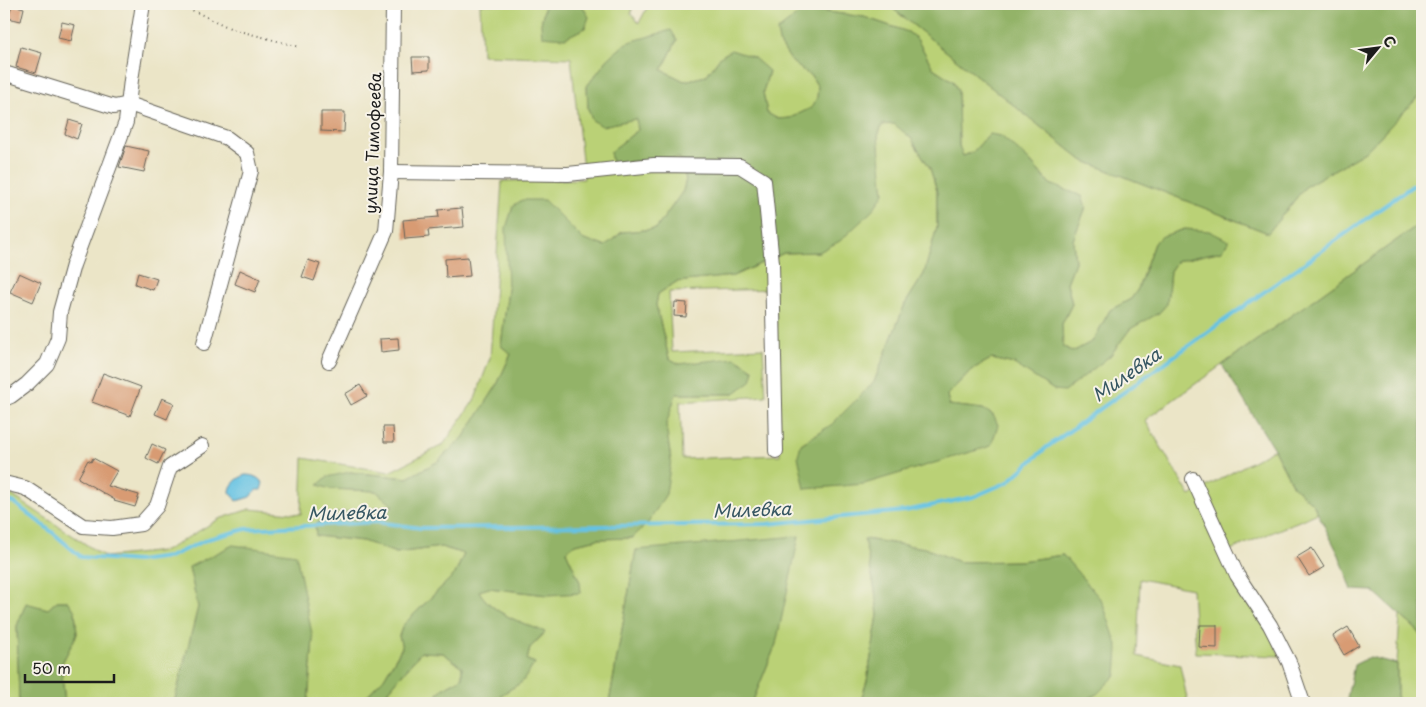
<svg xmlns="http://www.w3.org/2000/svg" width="1426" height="707" viewBox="0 0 1426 707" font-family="'Playpen Sans',sans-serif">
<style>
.green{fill:#bad176;stroke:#6b7649;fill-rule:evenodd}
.forest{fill:#93b367;stroke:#586842}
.water{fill:#65c2e3;stroke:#406f80}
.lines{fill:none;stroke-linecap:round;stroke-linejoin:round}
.stream{stroke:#65c2e3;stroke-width:4}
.building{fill:#d89b73}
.minor-casing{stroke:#646258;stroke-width:16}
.path{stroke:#646258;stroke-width:2;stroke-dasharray:1 4;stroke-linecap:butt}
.minor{stroke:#fff;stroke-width:14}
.labels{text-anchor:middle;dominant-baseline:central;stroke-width:4;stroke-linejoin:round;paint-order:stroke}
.street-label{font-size:16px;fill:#1c1c1c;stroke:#f7f3e8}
.water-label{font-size:18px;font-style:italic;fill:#365662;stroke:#f7f3e8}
</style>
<rect width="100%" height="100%" fill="#f7f3e8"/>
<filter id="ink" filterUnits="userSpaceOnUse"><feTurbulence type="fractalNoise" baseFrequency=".02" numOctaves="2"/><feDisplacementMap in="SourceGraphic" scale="10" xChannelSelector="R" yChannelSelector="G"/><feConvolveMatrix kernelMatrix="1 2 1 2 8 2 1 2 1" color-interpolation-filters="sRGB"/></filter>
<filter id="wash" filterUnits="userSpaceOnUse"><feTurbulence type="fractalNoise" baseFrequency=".0096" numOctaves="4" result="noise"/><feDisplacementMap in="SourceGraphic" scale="20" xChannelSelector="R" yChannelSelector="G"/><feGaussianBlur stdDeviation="1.12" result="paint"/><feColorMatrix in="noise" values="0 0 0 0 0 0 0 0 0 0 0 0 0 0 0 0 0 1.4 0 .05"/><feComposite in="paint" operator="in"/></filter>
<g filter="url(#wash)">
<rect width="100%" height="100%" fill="#ebe5c7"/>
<!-- green -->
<g class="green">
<path d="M 480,4 L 545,4 L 541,24 L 584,6 L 581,4 L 633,4 L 631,14 L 639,23 L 649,4 L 887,4 L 1082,160 L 1268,233 L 1306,186 L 1365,152 L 1422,93 L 1422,222 L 1145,420 L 1190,496 L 1274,449 L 1293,486 L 1313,504 L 1318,513 L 1221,554 L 1266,625 L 1280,656 L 1196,653 L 1192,589 L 1140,579 L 1137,656 L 1180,665 L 1188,703 L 1079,703 L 1096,695 L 1063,555 L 1021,561 L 959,562 L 925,548 L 865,539 L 875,590 L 878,615 L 867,681 L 860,703 L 752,703 L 776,644 L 636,550 L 609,703 L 488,703 L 522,682 L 535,663 L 527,660 L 530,648 L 545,633 C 521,622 493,614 478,591 L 489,588 L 547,595 L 580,582 L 566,551 L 575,544 L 598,539 L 633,538 L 671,460 L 665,425 L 676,394 L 733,394 L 690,364 L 679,364 L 669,358 L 656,305 L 658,294 L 676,282 L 733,276 L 784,253 L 819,252 L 883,193 L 878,136 L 882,125 L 894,123 L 911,138 L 930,168 L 937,191 L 937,227 L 924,274 L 905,304 L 874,382 L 831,425 L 801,444 L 983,409 L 949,405 L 947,395 L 971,370 L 991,359 L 1015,364 L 1054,390 L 1110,356 L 1130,329 L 1159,312 L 1167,304 L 1170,271 L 1177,261 L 1222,251 L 1185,229 L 1163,237 L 1154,243 L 1138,289 L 1131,299 L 1110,310 L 1093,341 L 1073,352 L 1063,346 L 1062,324 L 1072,304 L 1067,283 L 1075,262 L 1073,240 L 1086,207 L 1082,197 L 1050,184 L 1028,159 L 989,134 L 973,152 L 963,156 L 959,146 L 958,91 L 953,81 L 933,68 L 917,39 L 908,32 L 864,17 L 805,9 L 779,42 L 792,62 L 812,77 L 818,87 L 817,99 L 811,108 L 790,118 L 778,119 L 767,113 L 763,92 L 769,71 L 720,57 L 706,76 L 684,81 L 662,70 L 677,40 L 608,59 L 587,86 L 588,109 L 602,126 L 636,118 L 638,130 L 610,152 L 680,158 L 686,180 L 683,191 L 656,229 L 622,232 L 605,246 L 584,240 L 544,200 L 508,289 L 501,346 L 511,354 L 496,387 L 463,438 L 437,462 L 407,478 L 350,472 L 330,489 L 376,491 L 394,506 L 336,513 L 316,536 L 363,541 L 396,553 L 441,547 L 464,554 L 455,574 L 403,625 L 399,636 L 402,647 L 384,678 L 360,703 L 308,703 L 313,639 L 189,567 L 198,607 L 174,703 L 65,703 L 61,665 L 77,634 L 75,611 L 68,601 L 57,601 L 48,609 L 26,604 L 17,626 L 19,703 L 4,703 L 4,490 L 105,557 L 165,551 L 219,519 L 250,509 L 301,514 L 303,458 L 389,472 L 443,445 L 475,399 L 490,358 L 502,181 L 584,179 L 571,58 L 482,55 ZM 775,289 L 780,455 L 682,459 L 680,402 L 766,396 L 763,348 L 672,352 L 669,292 Z"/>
<polygon points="1400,615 1418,631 1422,637 1422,703 1397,703 1397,664"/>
<polygon points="421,652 443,653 462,667 462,678 442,689 431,703 378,703"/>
</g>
<!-- forest -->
<g class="forest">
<polygon points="545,4 581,4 589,17 585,28 565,38 542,36 541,24"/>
<polygon points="887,4 1422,4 1422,93 1365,152 1306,186 1268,233 1082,160"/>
<path d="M 805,9 L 864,17 L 908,32 L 917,39 L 933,68 L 953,81 L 958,91 L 959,146 L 963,156 L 973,152 L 989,134 L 1001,136 L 1028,159 L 1050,184 L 1082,196 L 1086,207 L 1073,240 L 1075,262 L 1067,283 L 1072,304 L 1062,324 L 1063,346 L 1072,352 L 1093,341 L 1110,310 L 1131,299 L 1138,289 L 1154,243 L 1163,236 L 1185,229 L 1209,231 L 1229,241 L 1222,251 L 1177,261 L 1170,271 L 1167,304 L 1159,313 L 1130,329 L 1110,356 L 1065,391 L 1054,390 L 1014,364 L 991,359 L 971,370 L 947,395 L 949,405 L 983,409 L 993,415 L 998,425 L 991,446 L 864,484 L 805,489 L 798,456 L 801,444 L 831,425 L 874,382 L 905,304 L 924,274 L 937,227 L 937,191 L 930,168 L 911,138 L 894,124 L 882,125 L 878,136 L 884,193 L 872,211 L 840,241 L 819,252 L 784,253 L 733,276 L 676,282 L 658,294 L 656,305 L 669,358 L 679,364 L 736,358 L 754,370 L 751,381 L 733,394 L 676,394 L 666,425 L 671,460 L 666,494 L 648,523 L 632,538 L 598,539 L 575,544 L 566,551 L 580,582 L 581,593 L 547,595 L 489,588 L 479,591 C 492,614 521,622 545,632 L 530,648 L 527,660 L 535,663 L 522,682 L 488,703 L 431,703 L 442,689 L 462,678 L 462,667 L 443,653 L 421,652 L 378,703 L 360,703 L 384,678 L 402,648 L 399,636 L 403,625 L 455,574 L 464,554 L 441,547 L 396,553 L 363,541 L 316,536 L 315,524 L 336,513 L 393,506 L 376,491 L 330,489 L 318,485 L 327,477 L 350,472 L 407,478 L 437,462 L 463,438 L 496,387 L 511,354 L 501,346 L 508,289 L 506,228 L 513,206 L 522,200 L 544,200 L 584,240 L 605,246 L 622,232 L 656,229 L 683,191 L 686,179 L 680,158 L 612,163 L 610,152 L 638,130 L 636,119 L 602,126 L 592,120 L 588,109 L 587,86 L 608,59 L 626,43 L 671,30 L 677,40 L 662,70 L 684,81 L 706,76 L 720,57 L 731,50 L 753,57 L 769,71 L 763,92 L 767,113 L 778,119 L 790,118 L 811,108 L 817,98 L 818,87 L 812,77 L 792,62 L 779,42 L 777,31 Z"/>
<polygon points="1422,222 1422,637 1418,631 1373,591 1352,590 1339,555 1313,504 1293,486 1274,449 1222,365"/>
<polygon points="799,536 776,644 752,703 609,703 636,550"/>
<polygon points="864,539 925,548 959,562 1021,561 1063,555 1102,601 1118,648 1116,675 1096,695 1079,703 860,703 867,681 878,615 875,590"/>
<polygon points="233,545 296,554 313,639 308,703 174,703 198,607 189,567"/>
<polygon points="57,601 68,601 75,611 77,634 61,665 65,703 19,703 17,626 26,603 48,609"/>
<polygon points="1370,657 1397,664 1397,703 1346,703 1354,665"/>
</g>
<!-- water -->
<path class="water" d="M 245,475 C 253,475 258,477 263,483 L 261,490 L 256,490 L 250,497 L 237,501 L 230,492 C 230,484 238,478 245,475 Z"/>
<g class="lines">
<!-- stream -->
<polyline class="stream" points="4,501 13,502 52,532 81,557 137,561 169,557 208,539 246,529 377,522 421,528 767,524 905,511 973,497 1008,482 1047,447 1422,179"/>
</g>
<g id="blocks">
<!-- building -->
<g class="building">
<polygon points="12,5 24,8 21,21 8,18"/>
<polygon points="62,22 75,25 71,41 58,38"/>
<polygon points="21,47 42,53 36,73 16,67"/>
<polygon points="412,57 429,57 429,70 413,71"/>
<polygon points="321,112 345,112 344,132 321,131"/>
<polygon points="69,120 82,124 77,139 65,134"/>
<polygon points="126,146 149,151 144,172 119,167"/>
<polygon points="462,208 464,227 428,230 429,237 405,239 403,220 439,217 438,210"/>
<polygon points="468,257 470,276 446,278 445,259"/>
<polygon points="308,260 320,264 314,281 302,277"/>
<polygon points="240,270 260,279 255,292 235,284"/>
<polygon points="19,273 41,283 33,302 10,292"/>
<polygon points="138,273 157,279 153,290 135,284"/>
<polygon points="675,302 687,303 686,317 674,316"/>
<polygon points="398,338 399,350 381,352 380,339"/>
<polygon points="103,373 141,387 130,416 92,402"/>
<polygon points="360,385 367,396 351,405 345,394"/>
<polygon points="162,398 174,403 167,419 155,414"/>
<polygon points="383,427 393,427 394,442 384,442"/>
<polygon points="152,444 165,450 158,464 146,458"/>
<polygon points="93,458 117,471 108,486 139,495 135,507 114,501 115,500 78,478 88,460 91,462"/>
<polygon points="1312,548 1324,567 1309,576 1297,557"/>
<polygon points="1200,625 1217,625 1217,648 1199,647"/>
<polygon points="1348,627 1359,646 1344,655 1333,636"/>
</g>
</g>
</g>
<g filter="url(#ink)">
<use href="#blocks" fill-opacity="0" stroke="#646258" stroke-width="1"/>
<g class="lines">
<!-- minor casing -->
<g class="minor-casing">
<g id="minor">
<polyline points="4,73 114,107 129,104 227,138 247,153 251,171 204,343"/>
<polyline points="391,172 568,174 654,165 740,166 764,181 772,263 776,451"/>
<polyline points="329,361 386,231 391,172 393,4"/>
<polyline points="4,399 11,396 27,384 47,364 58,338 60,312 73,265 126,122 131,80 143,4"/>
<polyline points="1193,479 1237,575 1270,625 1289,662 1303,703"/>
<polyline points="4,483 25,488 83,526 112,528 141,524 157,506 170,467 202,446"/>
</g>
</g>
<!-- path -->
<polyline class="path" points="179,4 232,29 300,47"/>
<!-- minor -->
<use href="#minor" class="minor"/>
</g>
</g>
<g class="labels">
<!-- street labels -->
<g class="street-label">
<text transform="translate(372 143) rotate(-88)">улица Тимофеева</text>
</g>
<!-- water labels -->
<g class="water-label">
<text transform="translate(1126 374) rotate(-35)">Милевка</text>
<text transform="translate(752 509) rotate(-2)">Милевка</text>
<text transform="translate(347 512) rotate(-1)">Милевка</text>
</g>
</g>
<!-- margin -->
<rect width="1426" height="707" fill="none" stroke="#f7f3e8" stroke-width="20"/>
<!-- north arrow -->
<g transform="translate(1378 48) rotate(61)" stroke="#f7f3e8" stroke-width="4" paint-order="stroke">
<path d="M0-4L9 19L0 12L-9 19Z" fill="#1c1c1c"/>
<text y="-8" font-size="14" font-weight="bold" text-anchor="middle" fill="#1c1c1c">С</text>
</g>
<!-- scale -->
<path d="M25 674v8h89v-8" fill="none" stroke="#1c1c1c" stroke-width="2.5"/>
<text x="32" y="674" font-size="15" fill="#1c1c1c" stroke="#f7f3e8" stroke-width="4" paint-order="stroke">50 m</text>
</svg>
